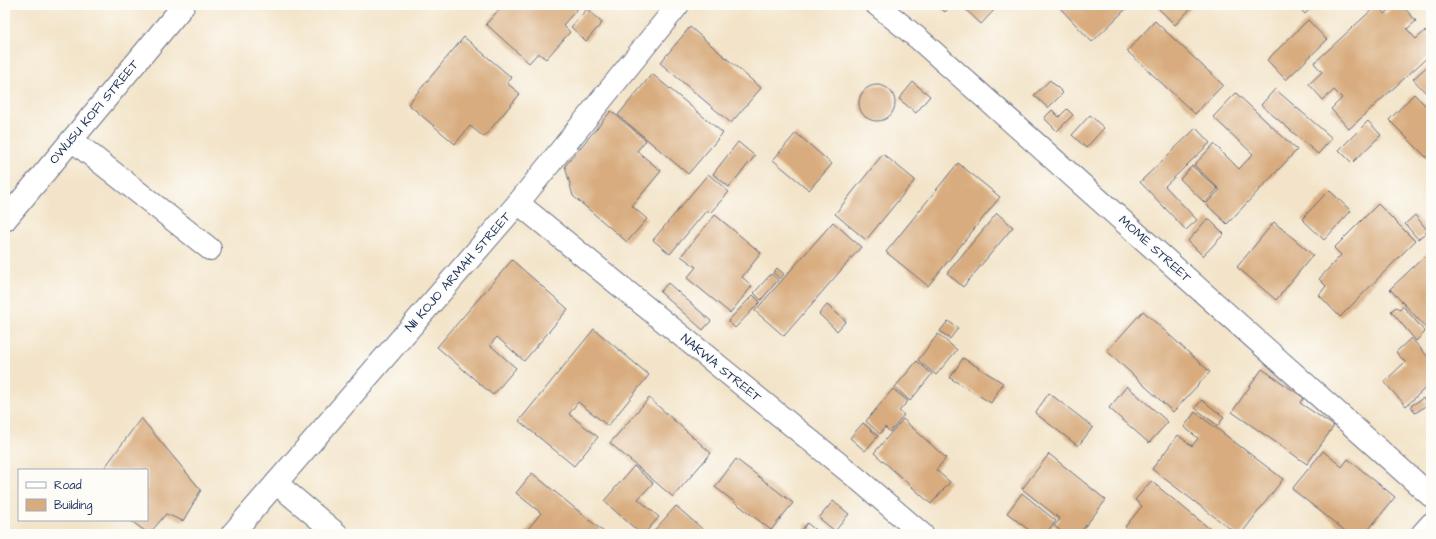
<svg xmlns="http://www.w3.org/2000/svg" width="1436" height="539" viewBox="0 0 1436 539" font-family="'Architects Daughter',sans-serif">
<style>
.building{fill:#d8ac7e}
.lines{fill:none;stroke-linecap:round;stroke-linejoin:round}
.minor-casing{stroke:#676e83;stroke-width:24}
.minor{stroke:#fff;stroke-width:22}
.labels{text-anchor:middle;dominant-baseline:central;stroke-width:3;stroke-linejoin:round;paint-order:stroke}
.street-label{font-size:13px;fill:#1b2f5e;stroke:#fdfcf7}
</style>
<rect width="100%" height="100%" fill="#fdfcf7"/>
<filter id="ink" filterUnits="userSpaceOnUse"><feTurbulence type="fractalNoise" baseFrequency=".025" numOctaves="2"/><feDisplacementMap in="SourceGraphic" scale="8" xChannelSelector="R" yChannelSelector="G"/><feConvolveMatrix kernelMatrix="1 2 1 2 8 2 1 2 1" color-interpolation-filters="sRGB"/></filter>
<filter id="wash" filterUnits="userSpaceOnUse"><feTurbulence type="fractalNoise" baseFrequency=".012" numOctaves="4" result="noise"/><feDisplacementMap in="SourceGraphic" scale="16" xChannelSelector="R" yChannelSelector="G"/><feGaussianBlur stdDeviation="0.9" result="paint"/><feColorMatrix in="noise" values="0 0 0 0 0 0 0 0 0 0 0 0 0 0 0 0 0 1.4 0 .05"/><feComposite in="paint" operator="in"/></filter>
<g filter="url(#wash)">
<rect width="100%" height="100%" fill="#f3e4c9"/>
<g id="blocks">
<!-- building -->
<g class="building">
<polygon points="503,5 578,5 580,6 563,25 570,32 546,59 538,53 529,63 486,24"/>
<polygon points="938,5 952,5 945,12"/>
<polygon points="961,5 999,5 981,24"/>
<polygon points="1062,5 1130,5 1092,42 1060,8"/>
<polygon points="1155,5 1194,5 1175,25"/>
<polygon points="1297,5 1314,5 1305,14"/>
<polygon points="1377,5 1385,14 1395,5 1402,5 1416,21 1407,29 1416,39 1425,31 1431,38 1431,54 1349,129 1331,109 1342,98 1334,90 1323,100 1309,84 1322,72 1314,63"/>
<polygon points="587,9 602,23 586,41 571,27"/>
<polygon points="1308,20 1327,40 1286,80 1267,60"/>
<polygon points="1155,21 1223,85 1195,114 1127,51"/>
<polygon points="690,27 761,88 731,123 660,63"/>
<polygon points="464,37 512,78 507,83 520,94 484,137 470,126 455,144 408,104"/>
<polygon points="1431,63 1431,88 1426,93 1413,79"/>
<polygon points="652,74 723,133 688,174 618,115"/>
<polygon points="1050,80 1063,93 1048,108 1034,95"/>
<polygon points="913,82 930,96 916,113 899,99"/>
<circle cx="877" cy="103" r="18"/>
<polygon points="1275,89 1332,138 1318,154 1261,105"/>
<polygon points="1236,93 1297,150 1227,224 1206,204 1220,190 1194,165 1214,144 1239,169 1253,154 1213,117"/>
<polygon points="1414,94 1431,111 1431,162 1389,120"/>
<polygon points="1067,109 1073,115 1057,131 1044,118 1052,110 1059,117"/>
<polygon points="611,111 646,140 637,151 661,171 632,206 647,219 627,242 573,196 565,166"/>
<polygon points="1090,115 1104,128 1086,148 1072,135"/>
<polygon points="1368,121 1381,135 1352,163 1339,150"/>
<polygon points="1196,128 1210,143 1165,186 1197,220 1186,230 1140,182"/>
<polygon points="796,133 832,164 809,190 773,160"/>
<polygon points="738,142 755,156 729,187 713,174"/>
<polygon points="883,154 915,180 866,240 835,214"/>
<polygon points="958,163 1000,197 928,286 886,252"/>
<polygon points="1192,166 1218,189 1205,203 1180,179"/>
<polygon points="708,174 729,192 710,213 707,210 670,254 653,240"/>
<polygon points="1329,190 1351,211 1324,240 1302,219"/>
<polygon points="1378,204 1415,241 1340,317 1319,295 1326,286 1319,279 1341,255 1334,248"/>
<polygon points="997,213 1013,227 963,287 947,273"/>
<polygon points="715,215 761,253 742,277 752,286 730,313 687,278 696,267 681,256"/>
<polygon points="1415,215 1428,231 1418,239 1405,224"/>
<polygon points="1208,218 1224,234 1203,256 1188,241"/>
<polygon points="833,222 861,247 784,336 755,311"/>
<polygon points="1274,222 1313,255 1276,300 1237,267"/>
<polygon points="1427,254 1431,259 1431,333 1390,289"/>
<polygon points="512,260 568,309 524,361 497,337 490,345 516,368 493,395 437,347"/>
<polygon points="777,268 784,274 780,279 773,273"/>
<polygon points="771,274 778,280 761,300 754,293"/>
<polygon points="668,283 711,321 703,330 660,292"/>
<polygon points="753,295 760,302 735,328 728,321"/>
<polygon points="827,305 846,321 837,331 819,314"/>
<polygon points="1403,306 1425,332 1416,341 1391,311 1396,307 1400,310"/>
<polygon points="1143,311 1210,372 1173,412 1107,351"/>
<polygon points="948,321 958,328 950,339 940,331"/>
<polygon points="594,329 649,375 608,426 578,402 569,414 598,437 574,466 519,421"/>
<polygon points="938,334 957,350 936,375 918,360"/>
<polygon points="1411,338 1431,360 1431,383 1406,406 1384,382 1405,362 1396,352"/>
<polygon points="963,358 1003,383 991,403 950,378"/>
<polygon points="917,361 932,374 910,401 895,387"/>
<polygon points="1262,369 1304,398 1300,403 1334,426 1307,464 1232,412"/>
<polygon points="1127,386 1168,422 1149,443 1109,408"/>
<polygon points="893,389 908,401 899,411 904,415 890,432 885,427 880,434 866,421"/>
<polygon points="1049,393 1093,427 1078,446 1035,413"/>
<polygon points="649,398 711,453 673,497 610,443"/>
<polygon points="1423,398 1428,405 1415,413 1411,406"/>
<polygon points="1202,400 1224,417 1218,426 1195,408"/>
<polygon points="1195,412 1283,479 1241,534 1237,534 1152,469 1178,435 1192,446 1198,438 1184,427"/>
<polygon points="141,418 201,490 183,521 166,514 149,534 130,520 147,520 147,470 103,470"/>
<polygon points="903,419 946,458 936,470 950,482 931,504 874,453"/>
<polygon points="863,423 878,436 865,451 850,438"/>
<polygon points="1323,451 1342,467 1348,459 1395,497 1365,534 1349,534 1292,489"/>
<polygon points="1049,454 1106,500 1079,534 1065,534 1054,526 1060,519 1022,489"/>
<polygon points="736,459 793,503 771,530 715,487"/>
<polygon points="634,466 653,483 638,499 659,517 644,534 641,534 604,501"/>
<polygon points="532,473 604,532 602,534 524,534 541,513 516,493"/>
<polygon points="1151,481 1216,534 1134,534 1125,527 1142,506 1135,500"/>
<polygon points="1022,493 1056,521 1045,534 1034,534 1007,513"/>
<polygon points="833,501 849,514 835,531 819,518"/>
<polygon points="676,506 708,534 651,534"/>
<polygon points="807,523 820,534 799,534"/>
</g>
</g>
</g>
<g filter="url(#ink)">
<use href="#blocks" fill-opacity="0" stroke="#676e83" stroke-width="1"/>
<g class="lines">
<!-- minor casing -->
<g class="minor-casing">
<g id="minor">
<polyline points="877,5 920,40 1431,496"/>
<polyline points="72,140 210,249"/>
<polyline points="518,203 859,480 922,534"/>
<polyline points="5,220 184,5"/>
<polyline points="276,483 337,534"/>
<polyline points="232,534 518,203 678,5"/>
<polyline points="1422,534 1431,524"/>
</g>
</g>
<!-- minor -->
<use href="#minor" class="minor"/>
</g>
</g>
<g class="labels">
<!-- street labels -->
<g class="street-label">
<text transform="translate(94 112) rotate(-50)">OWUSU KOFI STREET</text>
<text transform="translate(1155 249) rotate(42)">MOME STREET</text>
<text transform="translate(458 272) rotate(-49)">NII KOJO ARMAH STREET</text>
<text transform="translate(721 368) rotate(39)">NAKWA STREET</text>
</g>
</g>
<!-- margin -->
<rect width="1436" height="539" fill="none" stroke="#fdfcf7" stroke-width="20"/>
<!-- legend -->
<rect x="18" y="469" width="130" height="52" fill="#fdfcf7" stroke="#a3aaba"/>
<rect x="26" y="482" width="20" height="6" fill="#ffffff" stroke="#a3aaba"/>
<text x="54" y="489" font-size="12" fill="#1b2f5e">Road</text>
<rect x="26" y="499" width="20" height="12" fill="#d8ac7e" stroke="#a3aaba"/>
<text x="54" y="509" font-size="12" fill="#1b2f5e">Building</text>
</svg>
